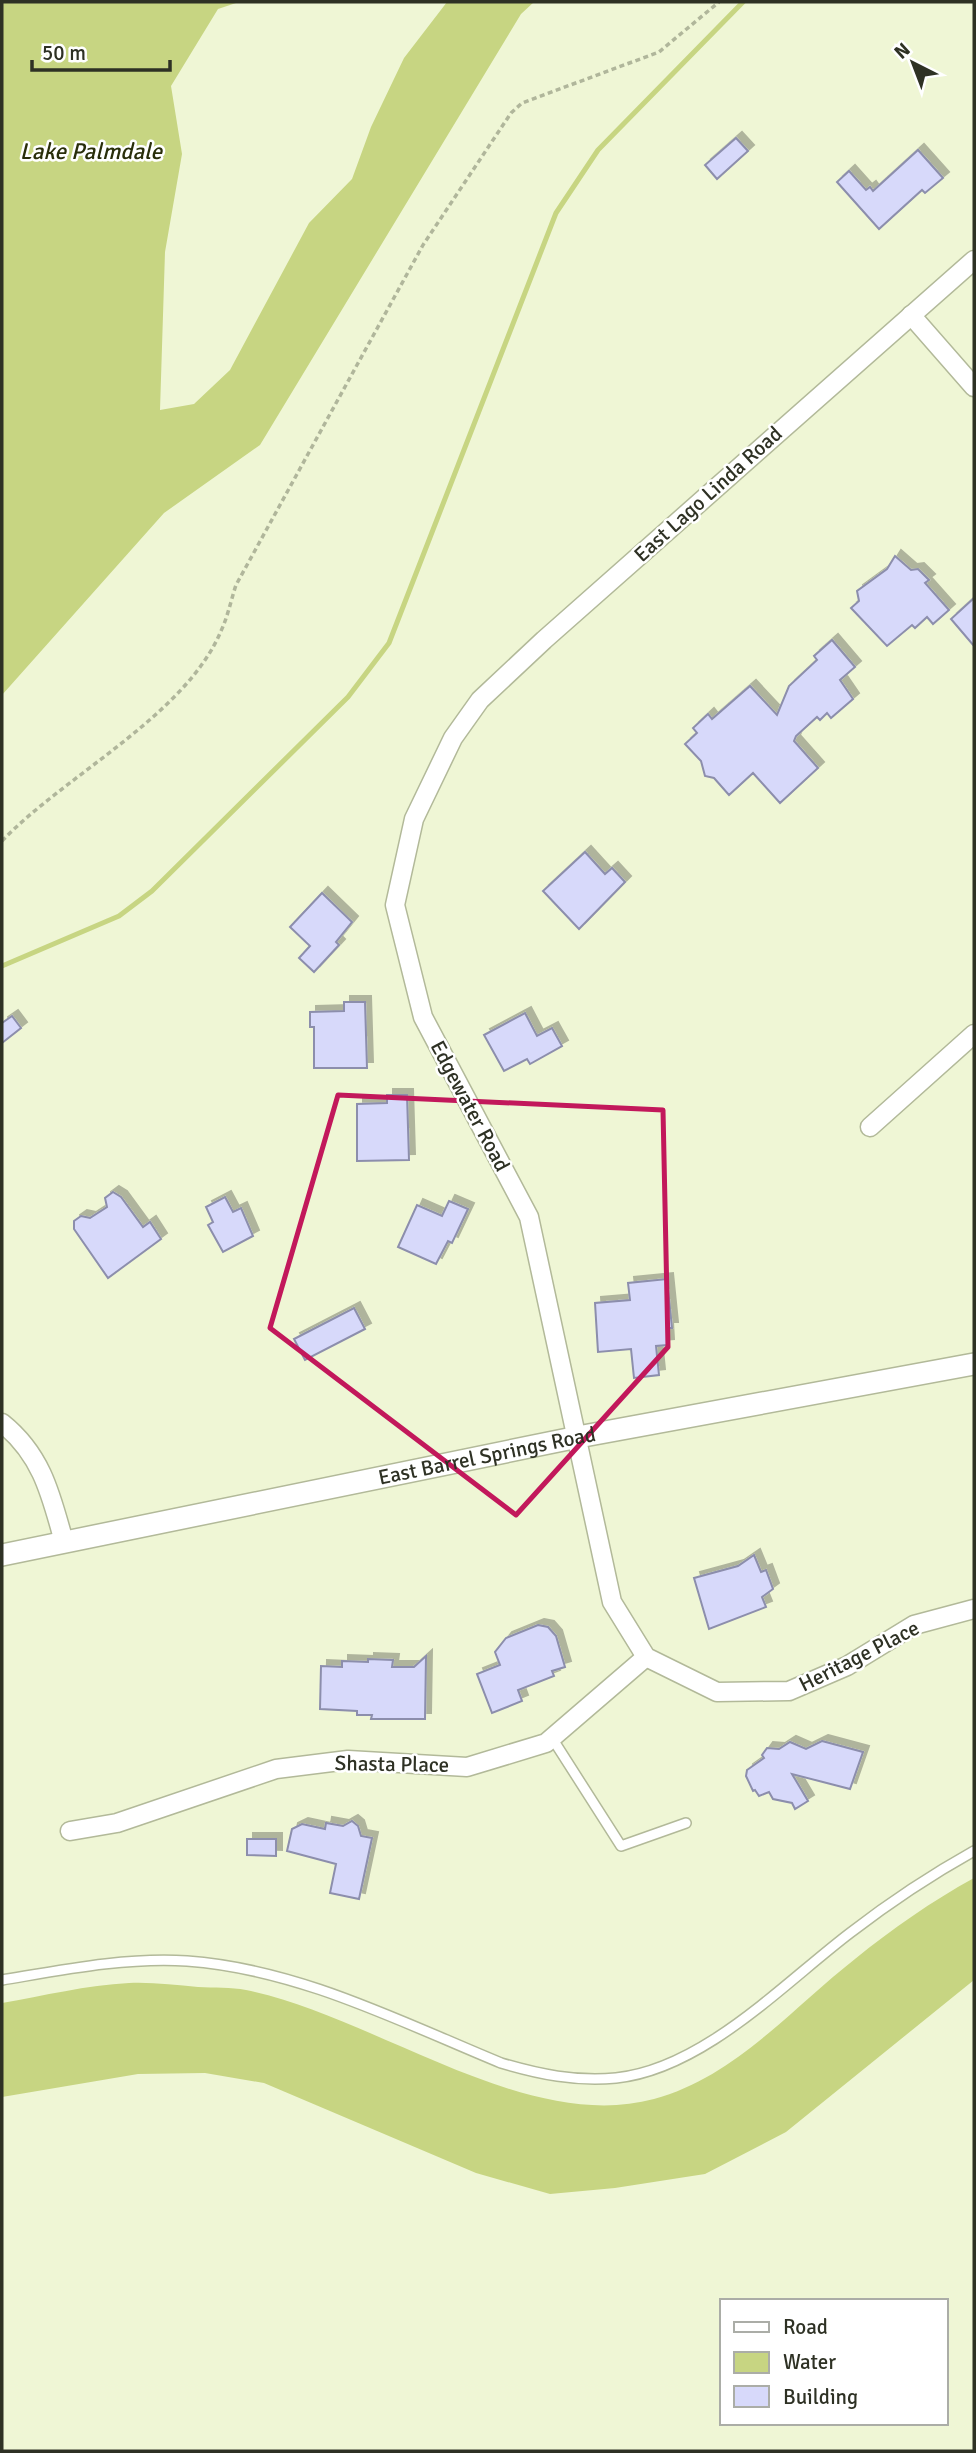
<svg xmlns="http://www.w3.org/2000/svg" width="976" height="2453" viewBox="0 0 976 2453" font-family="Signika,sans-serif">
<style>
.water{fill:#c7d582}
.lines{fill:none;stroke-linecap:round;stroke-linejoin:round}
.stream{stroke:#c7d582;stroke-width:5}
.building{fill:#d7d9fa;stroke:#8c8eac;stroke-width:2;filter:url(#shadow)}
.service-casing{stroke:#b2b999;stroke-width:12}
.minor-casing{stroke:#b2b999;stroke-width:21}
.tertiary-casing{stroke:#b2b999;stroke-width:24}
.path{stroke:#b0b69b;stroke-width:3.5;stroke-dasharray:5 3.5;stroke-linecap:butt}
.service{stroke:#fff;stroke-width:9}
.minor{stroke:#fff;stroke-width:18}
.tertiary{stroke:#fff;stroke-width:21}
.marked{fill:none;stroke:#c2185b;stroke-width:5;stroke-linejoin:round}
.labels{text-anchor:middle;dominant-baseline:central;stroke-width:5;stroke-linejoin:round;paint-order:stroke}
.street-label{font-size:21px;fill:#2e3124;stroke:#fff}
.water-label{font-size:23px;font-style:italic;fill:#292e0a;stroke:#fff}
</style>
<defs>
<filter id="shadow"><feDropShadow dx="6" dy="-6" stdDeviation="0" flood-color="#0004"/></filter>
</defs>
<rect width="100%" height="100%" fill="#eff6d5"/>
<!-- water -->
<g class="water">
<polygon points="2,2 239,2 218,9 171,86 182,154 165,252 160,410 194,404 230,370 309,223 352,179 371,127 404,58 447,2 534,2 521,14 260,445 164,513 2,695"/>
<path d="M 974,1878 L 974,1980 L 786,2132 L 705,2174 L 615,2188 L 550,2194 L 476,2173 L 264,2083 L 205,2073 L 138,2074 L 2,2097 L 2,2003 C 43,1996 87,1985 129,1983 C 152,1982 175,1985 198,1987 C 214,1988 231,1987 246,1990 C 373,2015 525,2134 654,2099 C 735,2077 791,2009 855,1959 C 892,1929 932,1901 974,1878 Z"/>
</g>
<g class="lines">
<!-- stream -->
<polyline class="stream" points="2,966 119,916 152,891 348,697 389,643 556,213 598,150 743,2"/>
</g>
<!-- building -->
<g class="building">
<polygon points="736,138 748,151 717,179 705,165"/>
<polygon points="918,150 943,178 925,193 922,190 879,229 837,182 849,171 866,190 870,187 873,191"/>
<polygon points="895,556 911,570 918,569 929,580 925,583 949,610 933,624 927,617 915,628 912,625 887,646 851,608 859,601 857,591 887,569"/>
<polygon points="974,598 974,646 951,619"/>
<polygon points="832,640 855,667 840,680 853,699 831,718 827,713 820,720 817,717 796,736 794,741 818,768 780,803 753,773 729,795 714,778 705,776 701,761 685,744 697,733 693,728 708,714 712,719 750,686 777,715 789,686 817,660 814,656"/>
<polygon points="585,852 605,874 612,868 625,882 579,929 543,891"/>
<polygon points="322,893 352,922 336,942 339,945 314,972 299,958 310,946 290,927"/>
<polygon points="344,1002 365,1002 367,1068 314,1068 314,1027 310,1027 310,1012 344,1011"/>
<polygon points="525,1013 537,1036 552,1028 562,1046 530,1064 527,1059 504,1071 484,1035"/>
<polygon points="12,1016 21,1028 2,1043 2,1023"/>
<polygon points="387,1095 407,1095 409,1160 357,1161 357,1104 387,1103"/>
<polygon points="113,1192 121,1197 143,1227 150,1222 161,1239 108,1278 74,1229 74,1221 81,1216 90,1218 107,1207 105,1198"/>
<polygon points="225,1197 233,1212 241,1208 253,1236 223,1252 208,1225 213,1222 206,1207"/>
<polygon points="449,1201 468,1209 452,1243 448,1241 436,1264 398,1247 417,1205 442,1216"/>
<polygon points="667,1279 672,1328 667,1328 668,1345 656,1346 659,1375 634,1378 631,1349 598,1352 595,1303 630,1300 628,1283"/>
<polygon points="354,1308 365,1329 305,1360 294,1339"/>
<polygon points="754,1555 761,1572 766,1570 773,1589 762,1597 766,1607 709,1629 694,1578 738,1566"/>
<polygon points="538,1625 548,1627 556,1636 565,1667 552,1671 554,1676 518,1690 522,1701 492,1713 477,1674 500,1665 495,1652 506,1638"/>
<polygon points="426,1656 425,1719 371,1719 372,1715 357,1715 357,1711 320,1709 321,1666 342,1667 342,1661 368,1662 368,1659 393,1660 392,1667 414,1667"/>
<polygon points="822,1741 863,1752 850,1789 792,1774 808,1801 795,1809 792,1803 773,1799 769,1792 759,1796 755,1790 753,1791 746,1776 747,1770 764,1758 762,1755 767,1748 779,1749 790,1742 806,1749"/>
<polygon points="352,1821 358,1826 361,1836 372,1838 359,1899 330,1893 336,1864 287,1851 292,1829 302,1824 325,1829 326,1823 343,1826"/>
<polygon points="247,1839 276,1839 276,1856 247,1855"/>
</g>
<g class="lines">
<!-- service casing -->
<g class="service-casing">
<g id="service">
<polyline points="552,1738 621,1846 686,1823"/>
<path d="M 2,1980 C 62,1970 126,1957 187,1961 C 298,1969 399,2021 501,2063 C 538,2074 576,2082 616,2078 C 703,2069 783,1984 850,1933 C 889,1903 931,1875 974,1851"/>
</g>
</g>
<!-- minor casing -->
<g class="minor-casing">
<g id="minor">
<polyline points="974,260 544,640 480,700 453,738 414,819 395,905 423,1017 529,1217 612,1602 646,1657 717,1692 789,1691 847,1666 914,1625 974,1609"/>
<polyline points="911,315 974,387"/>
<polyline points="870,1127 974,1034"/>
<path d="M 2,1423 C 42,1455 51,1495 64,1542"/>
<polyline points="70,1831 117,1823 276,1769 348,1760 467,1767 546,1743 646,1657"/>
</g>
</g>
<!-- tertiary casing -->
<g class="tertiary-casing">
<g id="tertiary">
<path id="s1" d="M 2,1555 L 578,1437 L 974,1364"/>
</g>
</g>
<!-- path -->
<path class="path" d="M 2,841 C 65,775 185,716 221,631 C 228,616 231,600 236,585 L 423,245 L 511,113 L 522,103 L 659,52 L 719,2"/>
<!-- service -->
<use href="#service" class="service"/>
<!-- minor -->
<use href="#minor" class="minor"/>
<!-- tertiary -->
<use href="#tertiary" class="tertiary"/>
</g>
<!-- marked area -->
<path class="marked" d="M 338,1095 L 663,1110 L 668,1347 L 516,1515 L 270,1328 Z"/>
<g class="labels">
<!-- street labels -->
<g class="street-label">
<text transform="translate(708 494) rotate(-42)">East Lago Linda Road</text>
<text transform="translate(470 1106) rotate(62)">Edgewater Road</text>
<text stroke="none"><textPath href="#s1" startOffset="495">East Barrel Springs Road</textPath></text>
<text transform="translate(859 1656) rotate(-27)">Heritage Place</text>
<text transform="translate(392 1764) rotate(1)">Shasta Place</text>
</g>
<!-- water labels -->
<g class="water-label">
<text x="91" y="151">Lake Palmdale</text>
</g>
</g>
<!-- border -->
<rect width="976" height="2453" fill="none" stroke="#2e3124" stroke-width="7"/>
<!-- legend -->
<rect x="720" y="2299" width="228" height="126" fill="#ffffff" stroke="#abada7" stroke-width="2"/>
<rect x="734" y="2322" width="35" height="10" fill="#ffffff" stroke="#abada7" stroke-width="2"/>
<text x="783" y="2334" font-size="21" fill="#2e3124">Road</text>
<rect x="734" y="2352" width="35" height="21" fill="#c7d582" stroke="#abada7" stroke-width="2"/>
<text x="783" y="2369" font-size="21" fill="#2e3124">Water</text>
<rect x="734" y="2386" width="35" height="21" fill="#d7d9fa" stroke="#abada7" stroke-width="2"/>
<text x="783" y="2404" font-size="21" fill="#2e3124">Building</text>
<!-- north arrow -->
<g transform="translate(913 63) rotate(318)" stroke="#ffffff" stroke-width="5" paint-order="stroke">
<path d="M0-5L12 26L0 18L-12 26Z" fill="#2e3124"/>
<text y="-10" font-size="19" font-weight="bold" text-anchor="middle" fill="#2e3124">N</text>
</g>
<!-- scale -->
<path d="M32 60v10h138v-10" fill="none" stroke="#2e3124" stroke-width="3.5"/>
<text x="42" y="60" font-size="21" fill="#2e3124" stroke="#ffffff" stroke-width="5" paint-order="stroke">50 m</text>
</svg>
